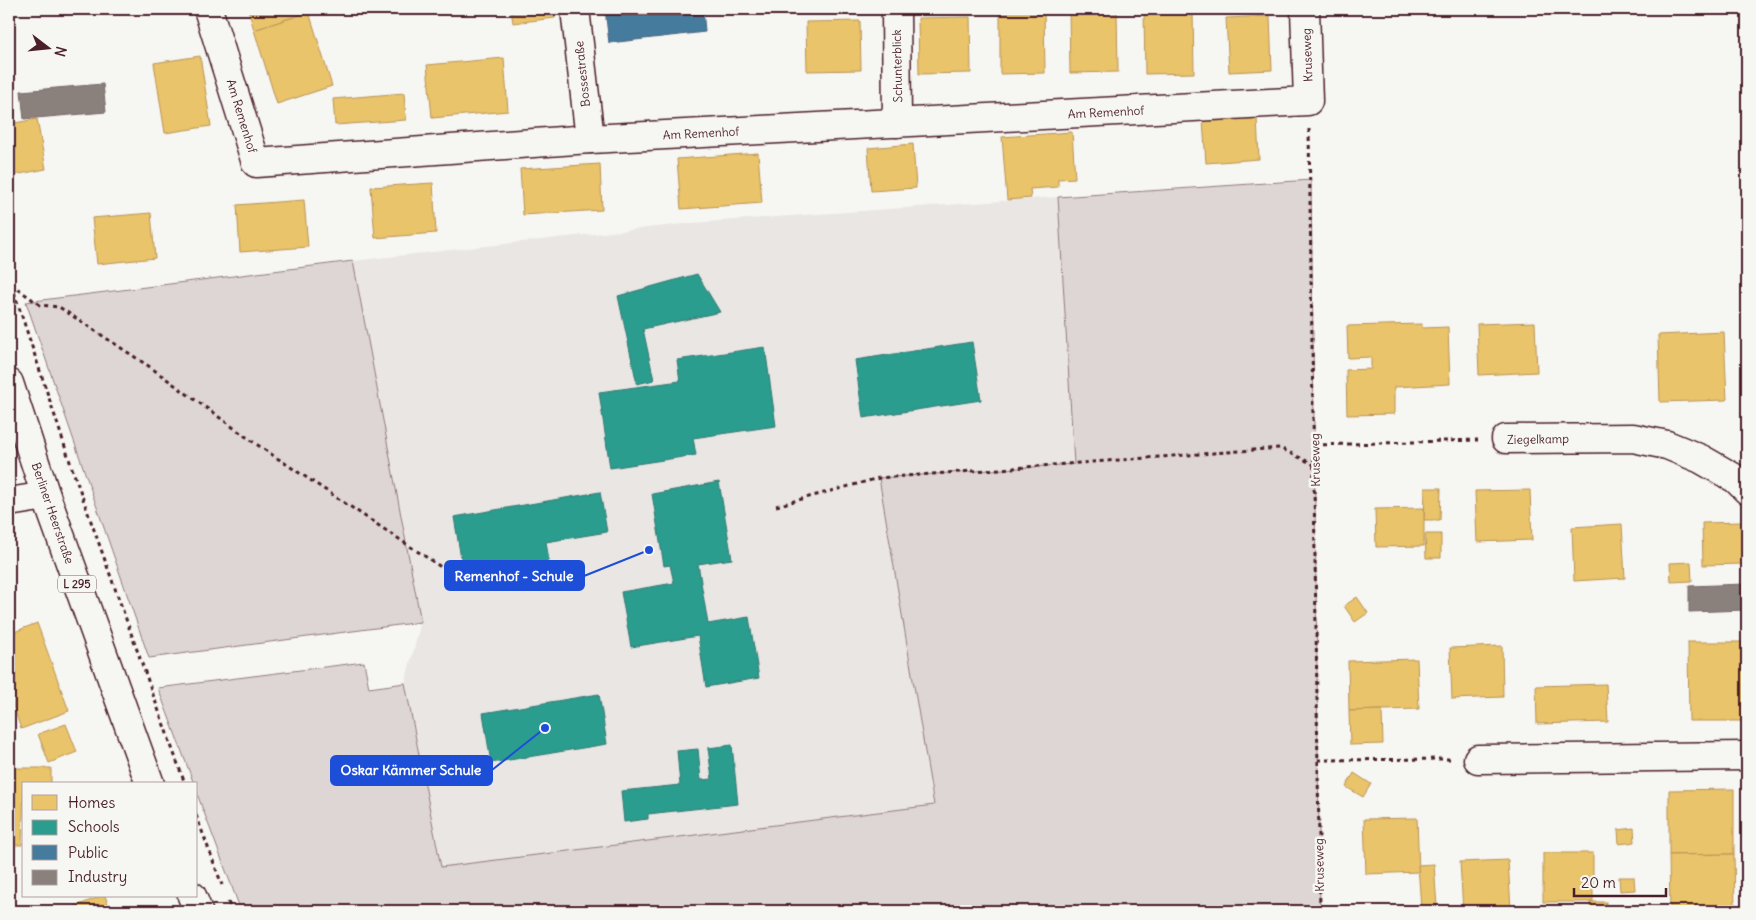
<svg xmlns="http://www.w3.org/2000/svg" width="1756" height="920" viewBox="0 0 1756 920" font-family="Delius,sans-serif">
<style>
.built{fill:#e9e6e3}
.green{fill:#ddd6d5;stroke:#947a80}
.homes{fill:#e9c46a;stroke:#b99257}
.schools{fill:#2a9d8f;stroke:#347771}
.public{fill:#457b9d;stroke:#465f7b}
.industry{fill:#8a817c;stroke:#776464}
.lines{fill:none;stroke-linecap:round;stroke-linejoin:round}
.minor-casing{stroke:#4a1f2b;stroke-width:31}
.major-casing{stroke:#4a1f2b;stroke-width:31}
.path{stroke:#4a1f2b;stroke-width:3;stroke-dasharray:4 4;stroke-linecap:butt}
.minor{stroke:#f6f6f2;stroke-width:28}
.major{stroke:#f6f6f2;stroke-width:28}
.labels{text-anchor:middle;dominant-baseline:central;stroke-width:5;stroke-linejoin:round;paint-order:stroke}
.shield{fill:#f6f6f2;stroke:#7e6067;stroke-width:1}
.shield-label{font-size:11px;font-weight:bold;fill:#4a1f2b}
.street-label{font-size:12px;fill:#4a1f2b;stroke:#f6f6f2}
.leader{fill:none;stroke:#1d4ed8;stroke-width:2}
.callout-dot{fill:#1d4ed8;stroke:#f6f6f2;stroke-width:2}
.callout{fill:#1d4ed8;stroke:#1d4ed8;stroke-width:2}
.callout-label{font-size:14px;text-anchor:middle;font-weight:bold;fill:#fff}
</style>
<rect width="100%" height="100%" fill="#f6f6f2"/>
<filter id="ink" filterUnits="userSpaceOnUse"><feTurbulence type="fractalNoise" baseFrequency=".02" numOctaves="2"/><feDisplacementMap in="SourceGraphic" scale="10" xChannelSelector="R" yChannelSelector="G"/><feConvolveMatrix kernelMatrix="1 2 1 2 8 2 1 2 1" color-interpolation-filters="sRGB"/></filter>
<g filter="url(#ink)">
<!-- built -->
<polygon class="built" points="1058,197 1074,464 879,478 934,805 441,868 405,683 421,622 353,261 693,223"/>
<!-- green -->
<g class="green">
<polygon points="1311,180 1320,911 241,911 196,791 196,784 194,784 158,688 364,662 369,688 405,683 441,867 934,805 879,478 1074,464 1058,197"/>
<polygon points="353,261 421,622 149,658 26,302"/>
</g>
<!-- homes -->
<g class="homes">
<polygon points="248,9 307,9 309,12 254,30"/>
<polygon points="511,9 554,9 555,18 513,23"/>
<polygon points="1000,9 1044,9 1045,73 1000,74"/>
<polygon points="1069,9 1117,9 1118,72 1070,73"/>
<polygon points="1193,11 1194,73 1145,74 1144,12"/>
<polygon points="309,12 332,86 277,104 254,30"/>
<polygon points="1270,16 1272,70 1229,72 1226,18"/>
<polygon points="970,17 971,73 919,74 918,18"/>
<polygon points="860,21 861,70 807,71 806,22"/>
<polygon points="200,56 211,126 165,133 154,63"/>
<polygon points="504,58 508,111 432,118 427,65"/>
<polygon points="404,93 406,120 335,125 333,99"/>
<polygon points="1257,118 1259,159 1206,163 1203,121"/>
<polygon points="37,119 46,169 9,176 9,124"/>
<polygon points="1072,132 1075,178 1058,179 1058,187 1030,189 1031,198 1007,200 1002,137"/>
<polygon points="913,144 916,188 871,191 868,148"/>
<polygon points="758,153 762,203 681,209 677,159"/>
<polygon points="600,164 602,210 523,215 520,169"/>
<polygon points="433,183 436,233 375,238 371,187"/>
<polygon points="304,200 308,247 240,252 237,205"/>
<polygon points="151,213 155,258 97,264 92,218"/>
<polygon points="1535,322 1537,372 1479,375 1477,324"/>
<polygon points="1422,324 1422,328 1448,327 1450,384 1394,387 1394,414 1347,415 1346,370 1371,369 1371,357 1348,358 1347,326"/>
<polygon points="1724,332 1727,400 1660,402 1658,335"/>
<polygon points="1425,488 1441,488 1440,520 1424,520"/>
<polygon points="1530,490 1532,540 1477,542 1475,491"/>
<polygon points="1424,508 1424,546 1376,547 1375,509"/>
<polygon points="1742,522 1743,564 1703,565 1702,523"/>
<polygon points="1622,524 1625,578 1574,581 1572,527"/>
<polygon points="1425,534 1441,534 1441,558 1426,558"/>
<polygon points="1691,562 1692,581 1671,582 1670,563"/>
<polygon points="1357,597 1368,613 1355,622 1344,606"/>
<polygon points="37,623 69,711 21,729 9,694 9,634"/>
<polygon points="1688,642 1746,642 1747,721 1689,721"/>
<polygon points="1502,646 1503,697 1452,699 1450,648"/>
<polygon points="1417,659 1419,709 1349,711 1348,661"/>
<polygon points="1606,684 1608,722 1537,724 1536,686"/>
<polygon points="1382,710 1383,744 1350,745 1349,711"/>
<polygon points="66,724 77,752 49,763 38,734"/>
<polygon points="9,768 51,768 51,784 24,784 22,845 9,845"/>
<polygon points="1354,773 1371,784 1363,797 1346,787"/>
<polygon points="1734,789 1734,854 1669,855 1669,790"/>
<polygon points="1417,818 1419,872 1366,874 1364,819"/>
<polygon points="1634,828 1635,842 1619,844 1618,830"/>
<rect x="1543" y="853" width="50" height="49"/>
<polygon points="1734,854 1735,911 1670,911 1669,855"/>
<polygon points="1508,860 1511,910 1463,911 1460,862"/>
<polygon points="1434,864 1437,907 1421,908 1418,865"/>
<polygon points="1619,877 1634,877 1635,890 1620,891"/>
<polygon points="102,896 105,896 111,911 63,911"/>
<rect x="1590" y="902" width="16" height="9"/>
</g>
<!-- schools -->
<g class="schools">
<polygon points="697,274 720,312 643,329 654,380 637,384 618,296"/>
<polygon points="972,342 981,400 863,418 855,360"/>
<polygon points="765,347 776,426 693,438 696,455 610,468 599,392 680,381 677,360"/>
<polygon points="719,482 732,559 698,564 708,624 749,617 759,678 706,687 698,636 631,647 621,592 674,583 670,565 664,566 652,494"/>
<polygon points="600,492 607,532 546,542 549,561 464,576 454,517"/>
<polygon points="599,694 607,744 491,763 483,713"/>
<polygon points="732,745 738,804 648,814 648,819 624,822 621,791 680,785 677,751 698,749 701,780 712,779 708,748"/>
</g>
<!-- public -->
<polygon class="public" points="605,9 703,9 705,32 609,43"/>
<!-- industry -->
<g class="industry">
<polygon points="103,84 106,112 24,119 21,91"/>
<polygon points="1745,584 1745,610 1689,612 1689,586"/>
</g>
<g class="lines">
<!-- minor casing -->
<g class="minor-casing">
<g id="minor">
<polyline points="208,9 256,163 590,139 1308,101 1305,9"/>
<polyline points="575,9 590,139"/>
<polyline points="896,9 897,123"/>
<polyline points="1506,439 1633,438 1667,445 1701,459 1736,479 1747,490"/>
<polyline points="9,502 46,496"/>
<polyline points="1478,759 1747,756"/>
</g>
</g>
<!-- major casing -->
<g class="major-casing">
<g id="major">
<polyline points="9,383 46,496 150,784"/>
<polyline points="192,896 198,911"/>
</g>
</g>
<!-- path -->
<g class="path">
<polyline points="1309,129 1320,911"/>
<polyline points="9,277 73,471 185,784"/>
<polyline points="11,284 40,305 59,307 150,367 256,444 441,567"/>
<polyline points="1315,445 1478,440"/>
<polyline points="776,506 879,478 1280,448 1315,465"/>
<polyline points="1318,760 1450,759"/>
<polyline points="196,815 222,885"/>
<polyline points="228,902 232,911"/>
</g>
<!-- minor -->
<use href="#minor" class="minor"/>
<!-- major -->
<use href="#major" class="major"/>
</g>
</g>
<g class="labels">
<!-- shield labels -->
<rect class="shield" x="58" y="575.5" width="38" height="17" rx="4"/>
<g class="shield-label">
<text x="77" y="584">L 295</text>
</g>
<!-- street labels -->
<g class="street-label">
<text transform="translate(1307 55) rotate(-92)">Kruseweg</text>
<text transform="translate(897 66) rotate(-91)">Schunterblick</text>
<text transform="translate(582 74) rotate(-96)">Bossestraße</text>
<text transform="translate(1106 112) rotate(-3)">Am Remenhof</text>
<text transform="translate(242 116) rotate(73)">Am Remenhof</text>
<text transform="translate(701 133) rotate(-3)">Am Remenhof</text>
<text transform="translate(1538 439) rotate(-1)">Ziegelkamp</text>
<text transform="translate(1315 460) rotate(-91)">Kruseweg</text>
<text transform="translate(53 513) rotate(71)">Berliner Heerstraße</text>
<text transform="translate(1319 865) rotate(-91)">Kruseweg</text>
</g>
</g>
<!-- callouts -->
<path class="leader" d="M649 550L584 576M545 728L492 770"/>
<g class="callout-dot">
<circle cx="649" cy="550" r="5"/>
<circle cx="545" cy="728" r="5"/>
</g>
<g class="callout">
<rect x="445" y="561" width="139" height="29" rx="5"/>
<rect x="331" y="756" width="161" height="29" rx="5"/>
</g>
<g class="callout-label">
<text x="514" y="581">Remenhof - Schule</text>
<text x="411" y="775">Oskar Kämmer Schule</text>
</g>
<!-- margin -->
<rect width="1756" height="920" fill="none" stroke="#f6f6f2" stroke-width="30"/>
<rect x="15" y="15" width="1726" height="890" fill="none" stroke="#4a1f2b" stroke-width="2" filter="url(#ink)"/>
<!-- legend -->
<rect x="22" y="782" width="175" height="115" fill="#f6f6f2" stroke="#b1a0a2"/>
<rect x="32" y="795" width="25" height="15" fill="#e9c46a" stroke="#b1a0a2"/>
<text x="68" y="808" font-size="15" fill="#4a1f2b">Homes</text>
<rect x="32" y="820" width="25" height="15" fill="#2a9d8f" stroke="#b1a0a2"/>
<text x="68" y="832" font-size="15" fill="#4a1f2b">Schools</text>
<rect x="32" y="845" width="25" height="15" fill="#457b9d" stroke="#b1a0a2"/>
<text x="68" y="858" font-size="15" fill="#4a1f2b">Public</text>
<rect x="32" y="870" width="25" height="15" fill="#8a817c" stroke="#b1a0a2"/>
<text x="68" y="882" font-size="15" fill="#4a1f2b">Industry</text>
<!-- north arrow -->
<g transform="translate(48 48) rotate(106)" stroke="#f6f6f2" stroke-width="4" paint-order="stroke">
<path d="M0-4L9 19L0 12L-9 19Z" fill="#4a1f2b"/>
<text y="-8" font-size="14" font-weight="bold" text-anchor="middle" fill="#4a1f2b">N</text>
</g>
<!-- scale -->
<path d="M1574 888v8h92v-8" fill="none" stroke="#4a1f2b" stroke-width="2.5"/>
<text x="1581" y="888" font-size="15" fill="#4a1f2b" stroke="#f6f6f2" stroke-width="4" paint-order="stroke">20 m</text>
</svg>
